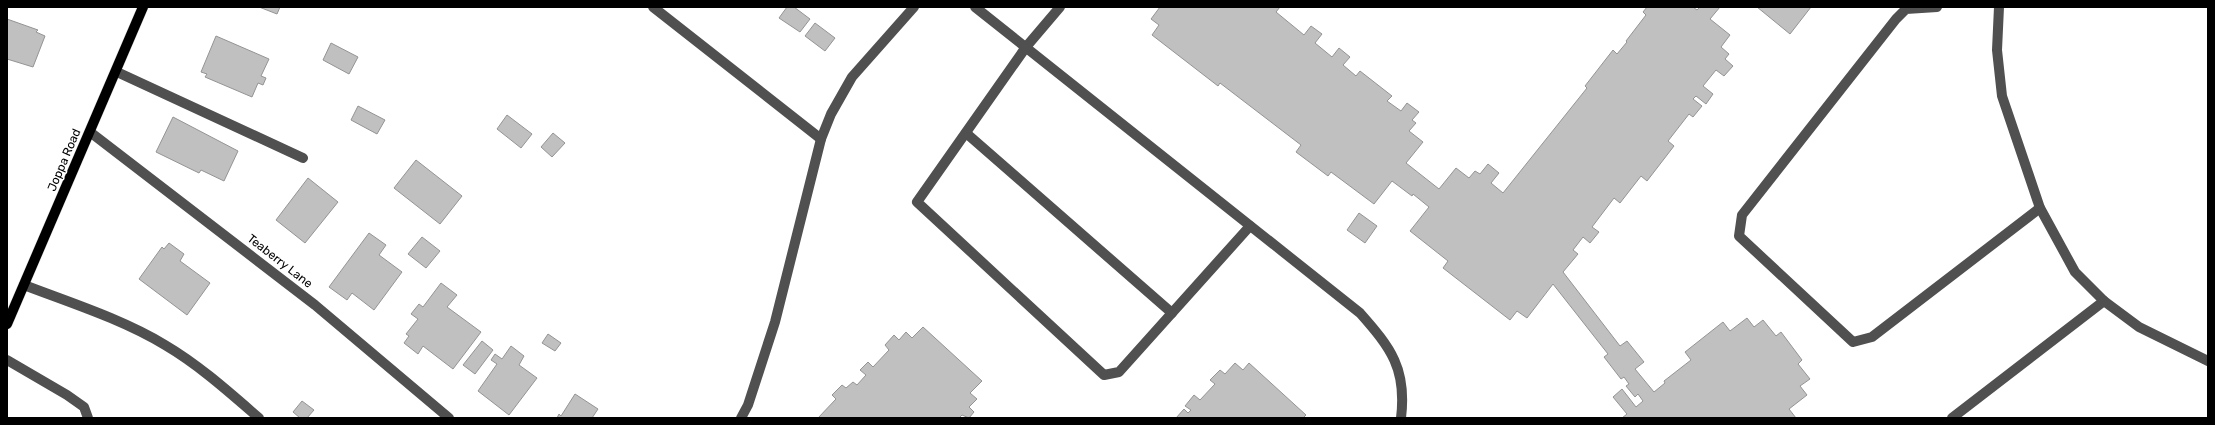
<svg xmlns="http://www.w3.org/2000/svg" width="2215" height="425" viewBox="0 0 2215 425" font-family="Rubik,sans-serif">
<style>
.building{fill:#c0c0c0;stroke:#949494}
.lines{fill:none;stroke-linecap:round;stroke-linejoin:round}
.major-casing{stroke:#dbdbdb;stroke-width:11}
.minor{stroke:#505050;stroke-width:10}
.major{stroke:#000;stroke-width:10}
.labels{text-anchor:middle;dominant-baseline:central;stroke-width:3;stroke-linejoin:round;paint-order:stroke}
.street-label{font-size:12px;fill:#000;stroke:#fff}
</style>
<rect width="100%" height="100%" fill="#fff"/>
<!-- building -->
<g class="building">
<polygon points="259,7 280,7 277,14"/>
<polygon points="787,7 794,7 810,19 800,32 779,18"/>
<polygon points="1160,7 1280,7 1276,12 1304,35 1311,26 1322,34 1315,43 1332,57 1339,48 1350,57 1343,65 1356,76 1360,71 1392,96 1387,101 1401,111 1407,103 1419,112 1412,120 1416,123 1409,131 1423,142 1406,163 1439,189 1456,168 1469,178 1475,171 1480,174 1488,164 1499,173 1491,183 1503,193 1587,88 1585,86 1613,50 1617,54 1627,42 1626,41 1646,15 1643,12 1647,7 1693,7 1697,10 1700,7 1720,7 1710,19 1730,35 1721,47 1729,54 1725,59 1733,66 1724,76 1716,70 1703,86 1713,94 1706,104 1696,96 1693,99 1702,106 1693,117 1689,114 1668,141 1674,146 1647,181 1641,176 1620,203 1614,198 1592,227 1599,232 1590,243 1583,237 1573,250 1578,254 1563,272 1620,346 1627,341 1644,362 1635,369 1654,392 1665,383 1664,381 1691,360 1685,352 1723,322 1730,331 1747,318 1754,327 1763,320 1776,336 1781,332 1802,360 1798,364 1810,379 1800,386 1807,395 1789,409 1796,418 1622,418 1627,414 1613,397 1622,389 1636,407 1643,401 1638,394 1635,397 1626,386 1629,384 1624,377 1621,379 1604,357 1608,354 1553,284 1527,318 1517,311 1510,320 1443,268 1448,261 1410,231 1429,207 1413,194 1412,196 1392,181 1374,204 1331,172 1328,176 1296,152 1301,145 1220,83 1218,86 1152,35 1159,25 1151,19"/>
<polygon points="1757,7 1811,7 1790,34"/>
<polygon points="7,19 38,30 36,32 45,36 33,67 7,59"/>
<polygon points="815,23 835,38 825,51 805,36"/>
<polygon points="216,36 269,59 261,76 266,78 263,85 258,83 252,97 205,77 207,74 201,72"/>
<polygon points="331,43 358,57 349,74 323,60"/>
<polygon points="358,106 385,120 377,134 351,120"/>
<polygon points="507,115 532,134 521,148 497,129"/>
<polygon points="173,117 238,151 224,181 201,170 199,173 156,152"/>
<polygon points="553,133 565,143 552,157 541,147"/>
<polygon points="416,160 462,196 440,224 394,188"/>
<polygon points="308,178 338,202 305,243 276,220"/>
<polygon points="1359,213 1377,226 1365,243 1347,230"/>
<polygon points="369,233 386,245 379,255 402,272 374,310 352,293 347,300 329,287"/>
<polygon points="422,237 440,251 426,268 408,254"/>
<polygon points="169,243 184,254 180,261 210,283 187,315 139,279 162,247 164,249"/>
<polygon points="441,283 457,295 447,307 481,332 453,369 423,346 418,354 404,343 409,336 406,334 418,319 411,314 419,304 423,307"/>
<polygon points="923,327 982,381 970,393 977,399 969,407 974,412 969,418 962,415 959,418 818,418 836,399 832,395 842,385 846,388 853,382 857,385 866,375 860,370 868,362 873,367 889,350 885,345 894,335 899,340 906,332 912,338"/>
<polygon points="548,334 561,343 555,351 542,343"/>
<polygon points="482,341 493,350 475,374 463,365"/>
<polygon points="511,346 524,356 519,365 537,378 509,415 478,391 497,364 491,360 495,354 502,359"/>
<polygon points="1235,363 1243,370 1249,363 1306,415 1303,418 1176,418 1184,409 1188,413 1191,410 1185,406 1194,395 1200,400 1215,384 1210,380 1220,370 1225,374"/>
<polygon points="575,394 598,409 592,418 557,418 559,414 561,416"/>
<polygon points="302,401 314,410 307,418 300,418 293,412"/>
</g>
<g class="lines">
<!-- major casing -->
<g class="major-casing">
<polyline id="major" points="7,324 143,7"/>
</g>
<!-- minor -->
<g class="minor">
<polyline points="653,7 821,139"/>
<path d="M 975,7 L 1360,313 C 1391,348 1407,369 1401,418"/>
<polyline points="1060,7 1026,47 917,202 1104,375 1119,372 1250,226"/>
<polyline points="1937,7 1906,9 1896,19 1742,215 1739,236 1853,342 1872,337 2040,208"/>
<polyline points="1999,7 1997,50 2002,96 2040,208 2075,272 2104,301 2139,327 2208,361"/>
<polyline points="117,72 303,158"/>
<polyline points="90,132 315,305 449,418"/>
<polyline points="966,133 1172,313"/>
<path d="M 24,285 C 71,303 122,319 165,345 C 199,365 229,392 259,418"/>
<polyline points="7,360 67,395 84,407 88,418"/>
<polyline points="741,418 748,405 775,322 821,139 831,114 852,77 914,7"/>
<polyline points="1952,418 2104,301"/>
</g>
<!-- major -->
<use href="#major" class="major"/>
</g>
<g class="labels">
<!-- street labels -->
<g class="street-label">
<text transform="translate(64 160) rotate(-67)">Joppa Road</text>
<text transform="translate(280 261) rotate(38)">Teaberry Lane</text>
</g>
</g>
<!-- border -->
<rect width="2215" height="425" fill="none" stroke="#000000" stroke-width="16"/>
</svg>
